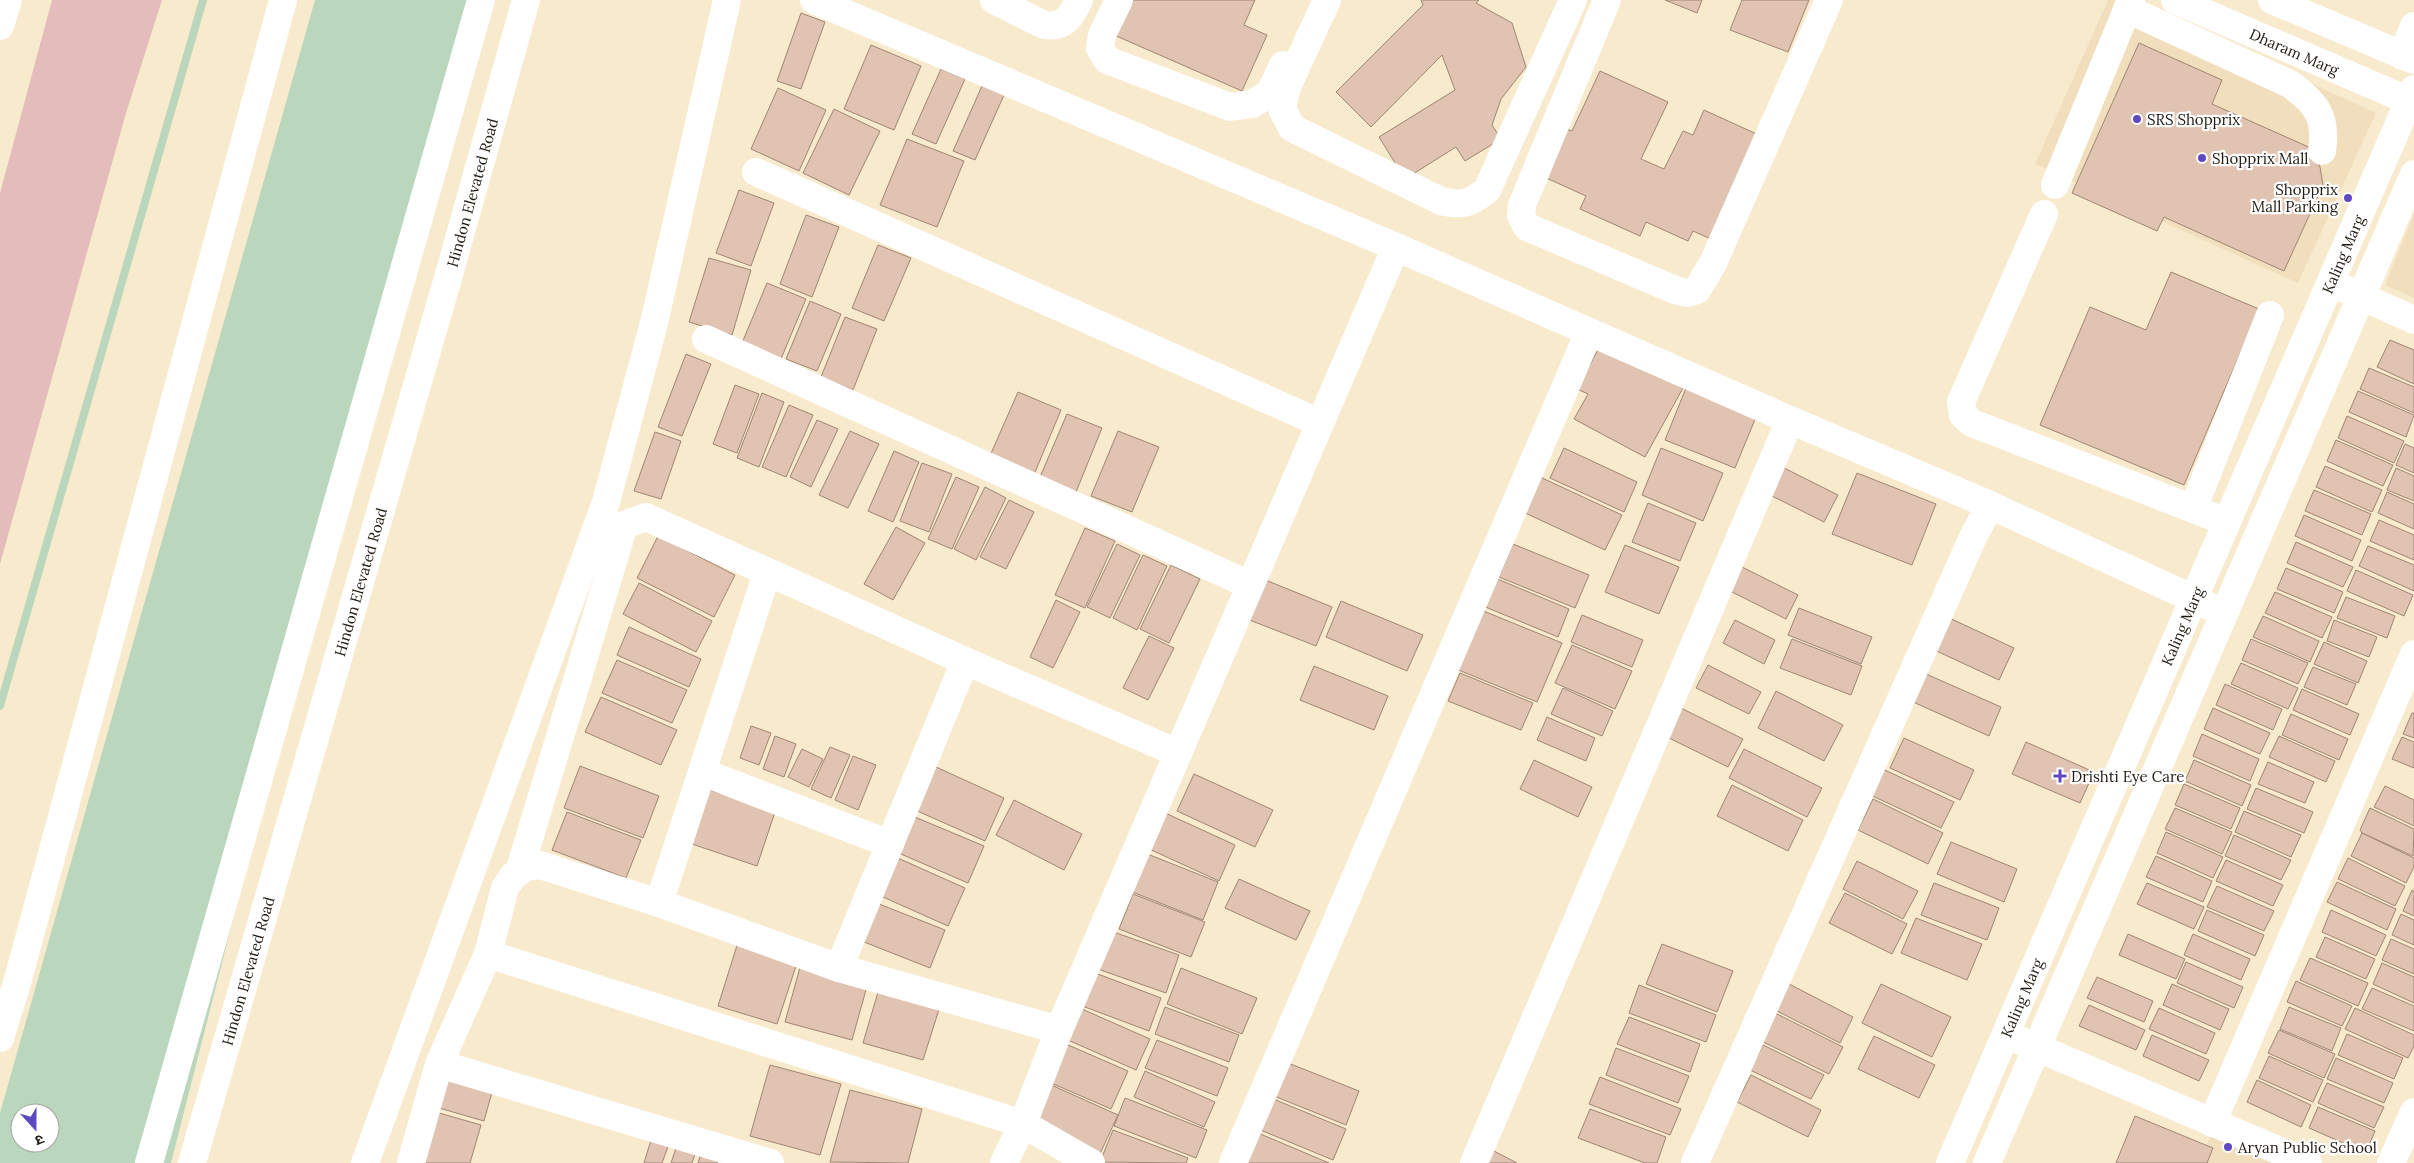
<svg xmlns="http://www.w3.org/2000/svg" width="2414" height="1163" viewBox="0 0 2414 1163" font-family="Lora,'Noto Sans Devanagari',serif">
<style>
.built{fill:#f1debc}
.green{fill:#e4bcbb}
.water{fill:#bad7bd;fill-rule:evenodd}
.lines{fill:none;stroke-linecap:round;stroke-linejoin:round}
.stream{stroke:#bad7bd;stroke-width:8}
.building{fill:#e0c3b1;stroke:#a08574}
.minor{stroke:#fff;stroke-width:28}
.highway{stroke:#fff;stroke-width:28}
.poi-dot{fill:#5e49c1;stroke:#fff;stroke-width:2}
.labels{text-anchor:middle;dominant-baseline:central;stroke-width:4.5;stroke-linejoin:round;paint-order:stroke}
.street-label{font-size:15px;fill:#201b11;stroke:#fff}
.poi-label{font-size:15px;fill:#201b11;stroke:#fff;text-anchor:start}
</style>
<rect width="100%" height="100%" fill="#f8eacd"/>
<!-- built -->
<g class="built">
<polygon points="2108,0 2129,0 2376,113 2298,283 2035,164"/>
<polygon points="2414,214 2414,298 2385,285"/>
<polygon points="2212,1131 2289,1163 2200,1163"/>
</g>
<!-- green -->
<polygon class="green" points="52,0 162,0 126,113 0,564 0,193"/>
<!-- water -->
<path class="water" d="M 315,0 L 487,0 L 266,790 L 171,1163 L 0,1163 L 0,1113 ZM 20,1113 L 50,1113 L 50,1143 L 20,1143 Z"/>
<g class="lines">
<!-- stream -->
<polyline class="stream" points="0,706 203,0"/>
</g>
<!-- building -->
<g class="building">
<polygon points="1130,0 1255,0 1244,25 1267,35 1242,91 1114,35"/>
<polygon points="1421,0 1479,0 1476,3 1512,23 1526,67 1501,99 1492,125 1501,139 1465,161 1456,147 1405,179 1379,137 1455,90 1442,55 1371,127 1336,92 1423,5"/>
<polygon points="1665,0 1702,0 1697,13"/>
<polygon points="1742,0 1809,0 1788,52 1730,30"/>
<polygon points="801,13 825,22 801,89 777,81"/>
<polygon points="2139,43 2222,80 2212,104 2313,149 2320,167 2323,185 2284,271 2164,217 2157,231 2072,193"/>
<polygon points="871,45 921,66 894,130 844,109"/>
<polygon points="941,69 965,79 936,144 912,134"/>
<polygon points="1600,71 1668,102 1641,159 1664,169 1683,131 1693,135 1704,110 1761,136 1713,240 1693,231 1688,241 1646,222 1640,236 1580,209 1586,196 1542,176 1564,128 1572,131"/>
<polygon points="982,86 1004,95 975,160 953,151"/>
<polygon points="778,88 826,110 799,171 751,149"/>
<polygon points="834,109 880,131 849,195 803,173"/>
<polygon points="907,139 964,161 937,227 880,205"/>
<polygon points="739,190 774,203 751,266 716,253"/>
<polygon points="806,215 839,227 812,297 780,284"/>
<polygon points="878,245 911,258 884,321 852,308"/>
<polygon points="709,258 751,270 732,335 689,322"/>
<polygon points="2171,272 2259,309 2184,485 2040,425 2090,307 2146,330"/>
<polygon points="767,283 806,299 781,359 742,343"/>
<polygon points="810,301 841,314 817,371 786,359"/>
<polygon points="845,317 877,329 853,390 821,377"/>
<polygon points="2390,340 2414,350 2414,384 2377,367"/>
<polygon points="1601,344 1683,388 1645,457 1574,419 1588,394 1577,389"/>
<polygon points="686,354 711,364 682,436 658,427"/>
<polygon points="2369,368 2414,387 2414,413 2360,389"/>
<polygon points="735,385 759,394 737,453 713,444"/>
<polygon points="1686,388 1756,417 1735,468 1665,440"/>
<polygon points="2358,391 2414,415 2406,437 2349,412"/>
<polygon points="1018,392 1061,410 1033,477 989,458"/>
<polygon points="762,393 784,402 759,467 737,458"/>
<polygon points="789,405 813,415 786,477 762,467"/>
<polygon points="1067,414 1102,428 1076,492 1040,477"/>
<polygon points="2347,416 2404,441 2394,463 2338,438"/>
<polygon points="817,420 838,429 811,487 790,477"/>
<polygon points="850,431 879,444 848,508 819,495"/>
<polygon points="1118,431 1159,447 1132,512 1091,496"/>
<polygon points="655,432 681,441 661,499 634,491"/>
<polygon points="2336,440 2393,465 2383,486 2327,461"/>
<polygon points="2405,444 2414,448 2414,473 2396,465"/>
<polygon points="1564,448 1637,482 1624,512 1550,478"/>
<polygon points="1661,448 1723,473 1703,521 1642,495"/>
<polygon points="894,451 919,462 893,522 868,511"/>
<polygon points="922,463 952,474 929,532 900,521"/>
<polygon points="1776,464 1838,495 1824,522 1762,491"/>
<polygon points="2325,466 2382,490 2372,512 2316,487"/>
<polygon points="2396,468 2414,476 2414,501 2387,490"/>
<polygon points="1857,473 1936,504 1912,565 1832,534"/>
<polygon points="956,477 979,487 952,549 928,539"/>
<polygon points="1540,477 1622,515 1605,550 1523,512"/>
<polygon points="985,487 1006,498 976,560 954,549"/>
<polygon points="2314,490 2371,514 2362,535 2305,511"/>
<polygon points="2387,492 2414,504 2414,529 2378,513"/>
<polygon points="1009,500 1034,512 1006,569 980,557"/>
<polygon points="1648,503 1696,523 1680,561 1632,542"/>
<polygon points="2304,515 2361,540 2352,561 2295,536"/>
<polygon points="2379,520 2414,535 2414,560 2370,541"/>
<polygon points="896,527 925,543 893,600 864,584"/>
<polygon points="1085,528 1115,541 1085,608 1055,595"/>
<polygon points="658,536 735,575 714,617 637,578"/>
<polygon points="2296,542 2353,567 2343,587 2287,563"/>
<polygon points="1117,544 1140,555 1110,618 1087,607"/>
<polygon points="1513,544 1589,575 1575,608 1499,577"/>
<polygon points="1625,545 1679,567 1659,614 1605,592"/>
<polygon points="2368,546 2414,565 2414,591 2359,566"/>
<polygon points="1143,555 1167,566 1137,630 1113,618"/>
<polygon points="1171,565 1200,579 1169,643 1140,629"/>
<polygon points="1738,565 1798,595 1786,619 1726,589"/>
<polygon points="2286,568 2343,592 2334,613 2277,589"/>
<polygon points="2356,570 2413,595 2404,616 2347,591"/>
<polygon points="1495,578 1569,609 1558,637 1483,606"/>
<polygon points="1263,579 1332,607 1316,646 1247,619"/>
<polygon points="639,583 712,621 696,652 623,614"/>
<polygon points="2275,592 2332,617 2322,638 2265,613"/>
<polygon points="2346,597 2395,616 2387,638 2337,618"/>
<polygon points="1056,600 1080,612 1053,668 1030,657"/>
<polygon points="1341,601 1423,635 1407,671 1326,637"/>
<polygon points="1799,608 1872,637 1861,664 1788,635"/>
<polygon points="1481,610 1562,643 1537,702 1456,669"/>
<polygon points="1582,615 1643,640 1632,667 1571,642"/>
<polygon points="1945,616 2014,648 1999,680 1930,648"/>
<polygon points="2263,616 2319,641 2310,662 2253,637"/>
<polygon points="1735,620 1775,640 1764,664 1723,643"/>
<polygon points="2334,620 2377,637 2369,657 2327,641"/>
<polygon points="629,627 701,659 689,687 617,655"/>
<polygon points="1149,636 1174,648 1148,700 1123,688"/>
<polygon points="1792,639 1862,666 1851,695 1780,668"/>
<polygon points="2251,639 2308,663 2298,684 2242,660"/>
<polygon points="2324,642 2367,661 2358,683 2314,664"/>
<polygon points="1572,645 1632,671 1615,709 1555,683"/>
<polygon points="617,660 687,690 672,723 602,693"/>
<polygon points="2241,663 2298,688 2288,709 2231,684"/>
<polygon points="1708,665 1761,692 1749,714 1696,688"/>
<polygon points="1314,666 1388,696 1374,730 1300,700"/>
<polygon points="2313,667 2356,684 2347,705 2304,687"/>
<polygon points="1460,673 1533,703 1521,730 1448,701"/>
<polygon points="1926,674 2001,707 1989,736 1913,702"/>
<polygon points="2225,684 2282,709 2273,730 2216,705"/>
<polygon points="1563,688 1613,711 1602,736 1551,714"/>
<polygon points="2302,689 2359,714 2350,735 2293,710"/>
<polygon points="1776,691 1843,725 1824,761 1758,728"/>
<polygon points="601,697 677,730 661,765 585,732"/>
<polygon points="1681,708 1743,739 1728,767 1667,737"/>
<polygon points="2213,708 2270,733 2260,754 2204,729"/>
<polygon points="2412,713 2414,713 2414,738 2403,734"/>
<polygon points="2291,714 2348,739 2339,760 2282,735"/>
<polygon points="1547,717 1595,738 1586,761 1537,740"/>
<polygon points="751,726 771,733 759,765 740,758"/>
<polygon points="2202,734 2259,759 2250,781 2193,756"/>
<polygon points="775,736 796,744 784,777 763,769"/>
<polygon points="2279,736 2335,761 2326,782 2269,757"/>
<polygon points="2402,737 2414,742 2414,768 2392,759"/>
<polygon points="1904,738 1974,770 1960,800 1890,768"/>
<polygon points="2026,742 2094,772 2080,803 2012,774"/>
<polygon points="830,747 850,755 831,798 811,789"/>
<polygon points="802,749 823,759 809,787 788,777"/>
<polygon points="1744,749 1822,788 1807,817 1729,778"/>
<polygon points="853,756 876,765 858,810 835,800"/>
<polygon points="1534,760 1592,787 1578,817 1520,789"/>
<polygon points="2194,760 2251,785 2242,806 2185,781"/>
<polygon points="925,762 1004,798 985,841 906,806"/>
<polygon points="2268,762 2314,782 2305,803 2258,784"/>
<polygon points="580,766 659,796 643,838 564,808"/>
<polygon points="1876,766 1954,802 1941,828 1864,792"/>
<polygon points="1194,774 1273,810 1255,847 1177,811"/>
<polygon points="2184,784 2240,808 2231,829 2175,805"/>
<polygon points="1732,785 1803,820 1788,851 1717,816"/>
<polygon points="2385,786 2414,800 2414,826 2374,807"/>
<polygon points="704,788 775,812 757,866 686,842"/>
<polygon points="2256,788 2313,812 2304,833 2247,809"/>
<polygon points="1873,799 1943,833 1928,864 1858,830"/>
<polygon points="1014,800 1082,834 1064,870 996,835"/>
<polygon points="2175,808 2232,832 2222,854 2165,829"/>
<polygon points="2370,808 2414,829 2413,856 2362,833 2360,830"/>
<polygon points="2244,811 2301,835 2291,857 2235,832"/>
<polygon points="567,812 641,840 626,878 552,850"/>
<polygon points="1163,812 1235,845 1219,881 1147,848"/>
<polygon points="910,815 984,846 968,883 894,851"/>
<polygon points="2166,832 2223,857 2213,878 2157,853"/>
<polygon points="2362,833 2414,858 2414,867 2406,883 2351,856"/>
<polygon points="2234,835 2291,860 2281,880 2225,856"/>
<polygon points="1951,842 2017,869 2004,902 1937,874"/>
<polygon points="1145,853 1218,882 1203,920 1130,891"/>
<polygon points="891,855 965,888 948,926 874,893"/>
<polygon points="2156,856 2212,881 2203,902 2146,877"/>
<polygon points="2348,858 2405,886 2395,906 2338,879"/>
<polygon points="2226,860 2283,885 2273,906 2216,881"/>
<polygon points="1857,861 1918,891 1903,919 1843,889"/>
<polygon points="1239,879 1310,911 1296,940 1225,908"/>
<polygon points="2337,882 2396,909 2387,930 2327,902"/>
<polygon points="1934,883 1999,908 1987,940 1921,915"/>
<polygon points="2147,883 2204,907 2194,929 2137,904"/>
<polygon points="2217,886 2274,911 2264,931 2207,907"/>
<polygon points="2412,890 2414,891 2414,916 2403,911"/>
<polygon points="1845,893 1907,924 1892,954 1829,923"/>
<polygon points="1133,894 1205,922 1191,957 1119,929"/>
<polygon points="869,900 945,930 930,968 854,938"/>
<polygon points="2207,910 2264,935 2255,956 2198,931"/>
<polygon points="2331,910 2386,935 2376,956 2322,932"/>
<polygon points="2401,914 2414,920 2414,945 2392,935"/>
<polygon points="1916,918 1982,944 1967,980 1901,953"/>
<polygon points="1105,929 1179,955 1166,993 1092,967"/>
<polygon points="2128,934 2185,959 2176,979 2119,955"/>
<polygon points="2193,934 2250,959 2241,980 2184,955"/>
<polygon points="2325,937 2375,959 2366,979 2316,957"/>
<polygon points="739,939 799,957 777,1024 718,1006"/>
<polygon points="2391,939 2414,949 2414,974 2382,960"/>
<polygon points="1662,944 1733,971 1717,1012 1646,984"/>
<polygon points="2310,958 2368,983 2358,1006 2300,980"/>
<polygon points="802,960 869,979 852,1040 785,1022"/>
<polygon points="2186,962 2243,987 2234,1008 2177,983"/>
<polygon points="2382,963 2414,977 2414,1003 2373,984"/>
<polygon points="1181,968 1257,998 1242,1034 1167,1004"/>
<polygon points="1090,971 1161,998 1149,1031 1077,1004"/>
<polygon points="2097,977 2153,1001 2144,1022 2087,998"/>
<polygon points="2296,981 2352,1006 2342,1026 2287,1002"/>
<polygon points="881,982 942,1000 923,1060 863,1043"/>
<polygon points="1789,984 1853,1017 1840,1043 1775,1010"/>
<polygon points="1881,984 1951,1017 1932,1057 1862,1023"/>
<polygon points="2172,984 2229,1009 2220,1030 2163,1005"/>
<polygon points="1639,985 1716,1015 1706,1042 1629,1013"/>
<polygon points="2372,988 2414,1006 2414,1031 2362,1009"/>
<polygon points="2089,1005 2145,1030 2136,1050 2079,1026"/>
<polygon points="1075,1006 1150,1039 1136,1070 1061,1037"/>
<polygon points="1165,1007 1239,1035 1229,1062 1155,1034"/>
<polygon points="2289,1007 2341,1028 2332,1051 2280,1029"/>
<polygon points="2159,1008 2215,1033 2206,1054 2149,1029"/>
<polygon points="2355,1008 2414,1035 2414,1046 2408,1058 2345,1029"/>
<polygon points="1775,1013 1843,1047 1829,1074 1761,1041"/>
<polygon points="1629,1017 1700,1044 1690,1072 1617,1044"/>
<polygon points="2279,1030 2335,1054 2324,1078 2268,1053"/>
<polygon points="2347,1034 2403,1058 2394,1079 2338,1055"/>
<polygon points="2152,1035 2209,1060 2199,1081 2143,1056"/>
<polygon points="1874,1036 1935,1065 1919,1098 1858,1069"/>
<polygon points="1157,1040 1228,1068 1217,1096 1145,1068"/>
<polygon points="1059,1041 1128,1071 1111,1109 1042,1079"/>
<polygon points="1763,1045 1824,1075 1811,1099 1750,1070"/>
<polygon points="1616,1048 1689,1076 1678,1103 1606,1075"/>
<polygon points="2269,1056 2323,1080 2313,1102 2259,1078"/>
<polygon points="2336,1058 2393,1083 2384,1103 2327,1079"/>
<polygon points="1283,1061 1359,1091 1346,1125 1269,1094"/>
<polygon points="770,1065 841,1084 820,1155 750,1136"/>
<polygon points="443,1071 494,1085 484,1121 432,1106"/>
<polygon points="1145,1071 1215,1102 1204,1127 1134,1097"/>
<polygon points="1751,1075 1821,1110 1808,1137 1737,1102"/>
<polygon points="1600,1077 1681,1109 1670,1135 1589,1104"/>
<polygon points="2257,1080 2311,1105 2301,1127 2247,1102"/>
<polygon points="1047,1083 1118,1115 1099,1156 1028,1124"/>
<polygon points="2327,1083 2384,1107 2374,1128 2318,1103"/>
<polygon points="850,1090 922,1109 908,1163 830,1162"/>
<polygon points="1125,1098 1207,1130 1196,1158 1114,1126"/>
<polygon points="1271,1098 1346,1129 1333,1160 1258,1129"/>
<polygon points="2318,1107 2375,1131 2366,1153 2309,1128"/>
<polygon points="1590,1109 1666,1137 1657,1163 1645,1163 1578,1138"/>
<polygon points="432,1111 481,1125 470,1163 417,1163"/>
<polygon points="2135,1116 2213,1148 2207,1163 2116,1163"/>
<polygon points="654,1130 672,1136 662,1163 644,1163"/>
<polygon points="1113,1130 1188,1158 1186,1163 1100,1162"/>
<polygon points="1258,1133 1329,1163 1245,1163"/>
<polygon points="679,1139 698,1145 692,1163 671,1163"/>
<polygon points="703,1147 721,1153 717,1163 698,1163"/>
<polygon points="1492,1150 1517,1163 1486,1163"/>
</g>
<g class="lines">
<!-- minor -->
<g class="minor">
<polyline points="814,0 1396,247 1790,420 1990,505 2224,613"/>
<path d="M 994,0 L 1044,25 C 1065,28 1071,17 1079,0"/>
<polyline points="1119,0 1102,35 1100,48 1107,60 1230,107 1252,104 1270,93 1283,65"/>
<path d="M 1327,0 L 1287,87 L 1282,109 L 1292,128 L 1441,201 C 1463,206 1469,204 1487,190 L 1573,0"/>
<polyline points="1607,0 1522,205 1521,216 1527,227 1675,290 1687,293 1697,290 1713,263 1829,0"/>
<path id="s1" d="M 2175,0 L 2414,103"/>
<polyline points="2272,0 2414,60"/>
<path d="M 2127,9 L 2290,84 C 2317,104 2327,117 2322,151"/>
<polyline points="0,26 8,0"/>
<polyline points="2402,56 2414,26"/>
<polyline points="756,172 1320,423"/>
<polyline points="2055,185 2131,0"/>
<polyline points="2044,214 1961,402 1963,415 1972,423 2227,522"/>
<polyline points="2345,289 2414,320"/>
<polyline points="706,339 1250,585"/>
<polyline points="2193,509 2270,315"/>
<polyline points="702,772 890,844"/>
<polyline points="519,872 624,525 646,517 965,661 1178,753"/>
<polyline points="659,903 767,573"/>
<polyline points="488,954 1023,1124 1091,1163"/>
<polyline points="839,968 965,661"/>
<polyline points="0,1038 17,983 283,0"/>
<polyline points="2019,1040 2308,1163"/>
<polyline points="439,1064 770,1163"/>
<polyline points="2212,1123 2414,654"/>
<polyline points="365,1163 606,502 654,323 727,0"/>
<polyline points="411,1163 439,1064 488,954 505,888 513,876 525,867 540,865 659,903 839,968 1059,1030"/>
<polyline points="1004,1163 1023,1124 1059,1030 1396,247"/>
<polyline points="1233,1163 1589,332"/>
<polyline points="1474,1163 1790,420"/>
<polyline points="1695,1163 1973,537 1990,505"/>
<path id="s2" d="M 1950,1163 L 2414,89"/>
<polyline points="1987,1163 2414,174"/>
<polyline points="2391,1163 2414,1112"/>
</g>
<!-- highway -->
<g class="highway">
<polyline points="149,1163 481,0"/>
<path id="s3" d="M 192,1163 L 448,278 L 526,0"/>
</g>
</g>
<!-- markers -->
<g class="poi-dot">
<circle cx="2137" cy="119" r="5"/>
<circle cx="2202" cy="158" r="5"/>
<circle cx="2348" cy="198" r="5"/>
<path d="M2057.5 768.5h5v5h5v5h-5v5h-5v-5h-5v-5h5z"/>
<circle cx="2228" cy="1147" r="5"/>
</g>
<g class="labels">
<!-- street labels -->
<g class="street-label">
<text stroke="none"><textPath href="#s1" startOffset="130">Dharam Marg</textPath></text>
<text stroke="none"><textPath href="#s3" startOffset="1010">Hindon Elevated Road</textPath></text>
<text stroke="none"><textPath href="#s2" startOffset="990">Kaling Marg</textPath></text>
<text stroke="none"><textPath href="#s3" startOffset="605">Hindon Elevated Road</textPath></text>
<text stroke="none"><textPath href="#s2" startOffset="585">Kaling Marg</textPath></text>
<text stroke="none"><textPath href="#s3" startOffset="200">Hindon Elevated Road</textPath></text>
<text stroke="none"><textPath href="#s2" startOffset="180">Kaling Marg</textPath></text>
</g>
<!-- poi labels -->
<g class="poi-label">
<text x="2147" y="119">SRS Shopprix</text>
<text x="2212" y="158">Shopprix Mall</text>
<text x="2338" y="189" text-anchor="end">Shopprix<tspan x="2338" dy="17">Mall Parking</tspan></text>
<text x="2071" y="776">Drishti Eye Care</text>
<text x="2238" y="1147">Aryan Public School</text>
</g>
</g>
<!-- north arrow -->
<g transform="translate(35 1128) rotate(159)"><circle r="24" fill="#ffffff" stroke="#a6a4a0"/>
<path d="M0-4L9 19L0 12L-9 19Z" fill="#5e49c1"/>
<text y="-8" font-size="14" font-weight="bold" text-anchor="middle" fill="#201b11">उ</text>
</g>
</svg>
